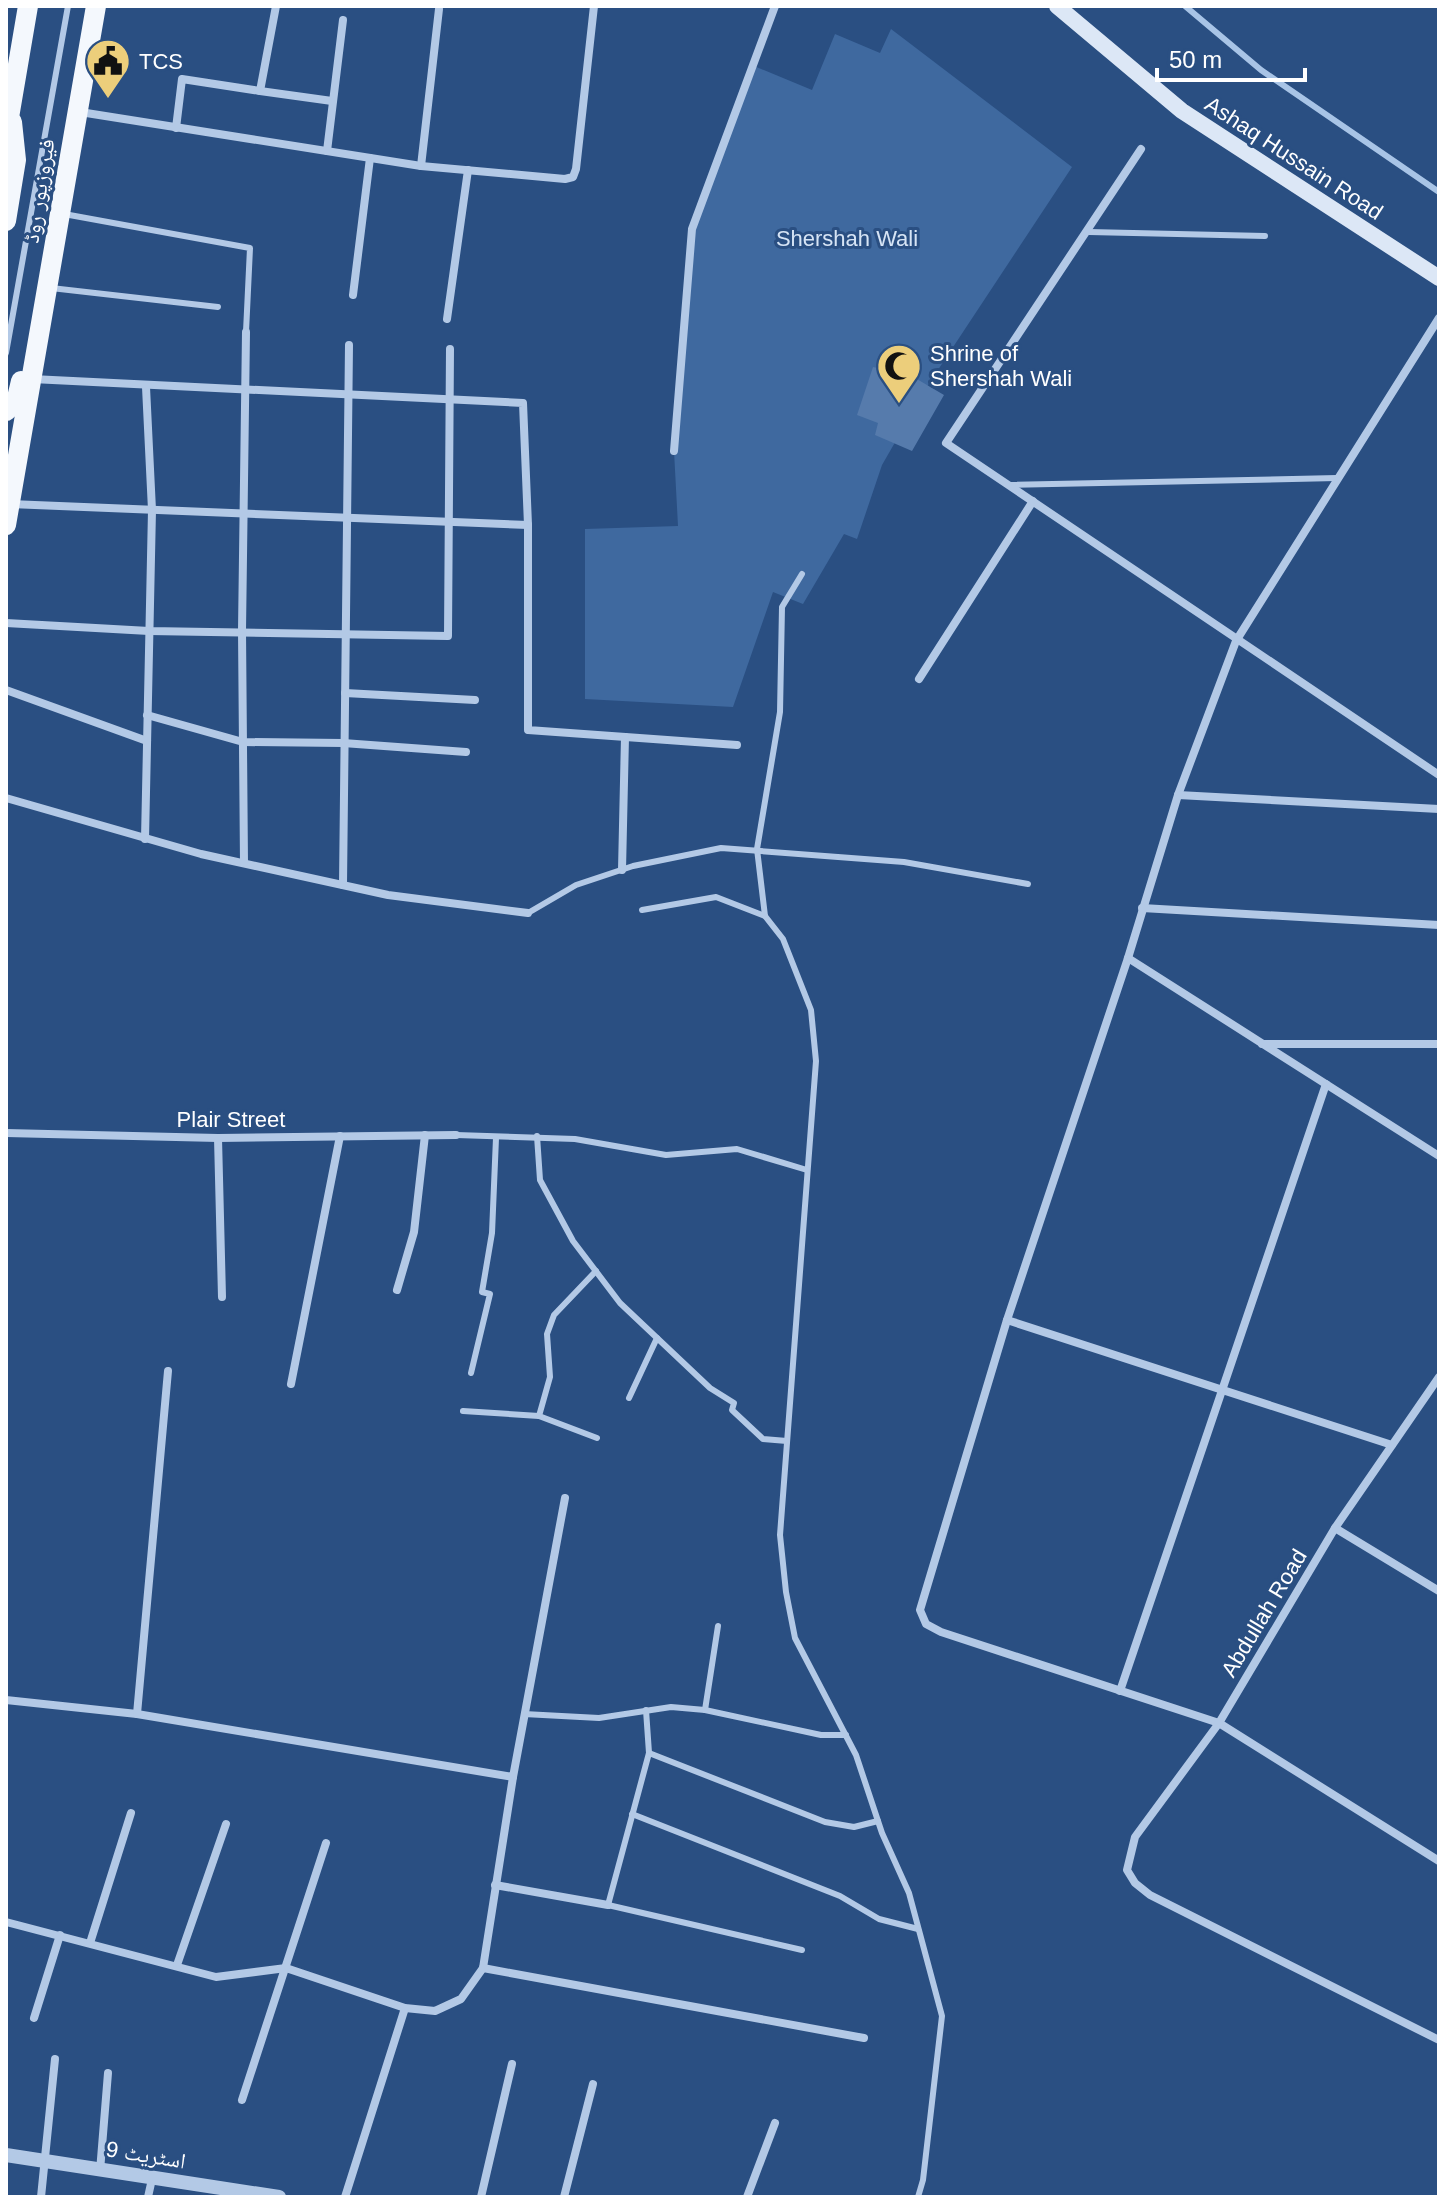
<svg xmlns="http://www.w3.org/2000/svg" width="1445" height="2203" viewBox="0 0 1445 2203" font-family="Helvetica,'Noto Naskh Arabic',sans-serif">
<style>
.green{fill:#3f699f}
.lines{fill:none;stroke-linecap:round;stroke-linejoin:round}
.stream{stroke:#a8c4e6;stroke-width:6}
.building{fill:#567bac}
.service{stroke:#b3c9e6;stroke-width:6}
.minor{stroke:#b3c9e6;stroke-width:8}
.tertiary{stroke:#b3c9e6;stroke-width:14}
.secondary{stroke:#dce7f6;stroke-width:16}
.primary{stroke:#f4f8fd;stroke-width:20}
.labels{text-anchor:middle;dominant-baseline:central;stroke-width:6;stroke-linejoin:round;paint-order:stroke}
.poi-label{font-size:22px;fill:#fff;stroke:#2a4f82;text-anchor:start}
.street-label{font-size:22px;fill:#fff;stroke:#2a4f82}
.park-label{font-size:22px;fill:#d6e4f5;stroke:#2a4f82}
</style>
<rect width="100%" height="100%" fill="#2a4f82"/>
<!-- green -->
<polygon class="green" points="891,29 1072,167 928,385 882,465 857,539 844,534 803,604 773,592 733,707 585,699 585,529 678,526 674,451 692,229 754,66 812,90 835,34 880,53"/>
<g class="lines">
<!-- stream -->
<polyline class="stream" points="1185,6 1261,70 1439,192"/>
</g>
<!-- building -->
<polygon class="building" points="873,367 910,375 944,395 912,451 875,435 878,423 857,415"/>
<g class="lines">
<!-- service -->
<g class="service">
<polyline points="64,214 250,248 246,332"/>
<polyline points="1089,232 1265,236"/>
<polyline points="51,288 218,307"/>
<polyline points="6,353 68,6"/>
<polyline points="1010,485 1337,478"/>
<polyline points="802,574 782,607 780,712 757,849 765,916 783,939 811,1010 816,1061 780,1535 786,1592 795,1638 856,1755 882,1833 909,1893 942,2016 923,2180 918,2197"/>
<polyline points="642,910 716,897 765,916"/>
<polyline points="528,913 576,885 633,866 721,848 904,862 1028,884"/>
<polyline points="456,1135 575,1139 666,1155 737,1149 807,1170"/>
<polyline points="537,1136 540,1180 573,1241 620,1303 710,1388 734,1403 732,1410 763,1439 787,1441"/>
<polyline points="596,1271 554,1315 547,1334 550,1377 539,1416 597,1438"/>
<polyline points="471,1373 490,1294 482,1292 492,1233 496,1138"/>
<polyline points="629,1398 657,1338"/>
<polyline points="463,1411 539,1416"/>
<polyline points="646,1710 649,1753 608,1905 802,1950"/>
<polyline points="705,1710 718,1626"/>
<polyline points="524,1714 599,1718 671,1707 705,1710 821,1735 846,1735"/>
<polyline points="649,1753 825,1822 854,1827 878,1821"/>
<polyline points="632,1814 840,1896 879,1919 918,1929"/>
</g>
<!-- minor -->
<g class="minor">
<polyline points="260,91 332,101"/>
<polyline points="80,112 421,166 565,179 573,177 576,169 594,6"/>
<polyline points="176,128 182,79 260,91 276,6"/>
<polyline points="1141,149 946,443 1439,775"/>
<polyline points="327,151 343,20"/>
<polyline points="421,166 439,9"/>
<polyline points="353,295 370,158"/>
<polyline points="1439,318 1236,641 1178,795 1128,958 1007,1320 920,1610 926,1624 941,1632 1219,1723 1439,1861"/>
<polyline points="447,319 468,170"/>
<polyline points="32,379 523,403 528,525 528,730 737,745"/>
<polyline points="674,451 692,229 775,6"/>
<polyline points="10,504 528,525"/>
<polyline points="6,623 149,631 448,636 450,349"/>
<polyline points="919,679 1033,501"/>
<polyline points="6,690 147,741"/>
<polyline points="345,693 475,700"/>
<polyline points="147,715 243,742 343,743 466,752"/>
<polyline points="1178,795 1439,809"/>
<polyline points="6,798 201,854 388,895 528,913"/>
<polyline points="145,839 152,510 146,387"/>
<polyline points="244,863 242,631 246,332"/>
<polyline points="622,870 625,737"/>
<polyline points="343,885 349,345"/>
<polyline points="1142,908 1439,925"/>
<polyline points="1128,958 1439,1156"/>
<polyline points="1262,1044 1439,1044"/>
<polyline points="6,1133 218,1138 456,1135"/>
<polyline points="218,1138 222,1297"/>
<polyline points="397,1290 414,1232 425,1135"/>
<polyline points="1007,1320 1392,1445"/>
<polyline points="1439,1377 1335,1528 1219,1723 1135,1837 1127,1870 1135,1883 1150,1895 1439,2040"/>
<polyline points="291,1384 340,1136"/>
<polyline points="1335,1528 1439,1591"/>
<polyline points="1120,1691 1326,1084"/>
<polyline points="6,1700 137,1714 513,1777"/>
<polyline points="137,1714 168,1371"/>
<polyline points="495,1885 608,1905"/>
<polyline points="6,1922 216,1977 286,1968 405,2008 435,2011 461,1999 483,1968 513,1777 565,1498"/>
<polyline points="90,1943 131,1813"/>
<polyline points="177,1965 226,1824"/>
<polyline points="483,1968 864,2038"/>
<polyline points="34,2018 60,1935"/>
<polyline points="242,2100 326,1843"/>
<polyline points="100,2171 108,2073"/>
<polyline points="41,2197 55,2059"/>
<polyline points="148,2197 152,2179"/>
<polyline points="345,2197 405,2008"/>
<polyline points="481,2197 512,2064"/>
<polyline points="564,2197 593,2084"/>
<polyline points="747,2197 775,2123"/>
</g>
<!-- tertiary -->
<polyline class="tertiary" points="6,2155 279,2197"/>
<!-- secondary -->
<polyline class="secondary" points="1057,6 1182,111 1439,278"/>
<!-- primary -->
<g class="primary">
<polyline points="6,135 28,6"/>
<polyline points="6,221 16,160 12,122"/>
<polyline points="6,411 16,402 21,381"/>
<polyline points="6,525 96,6"/>
</g>
</g>
<!-- icons -->
<defs>
<g id="civic-pin" transform="scale(2.3)"><path d="M0 17L-7.5 6A9.5 9.5 0 1 1 7.5 6Z" fill="#ecce7b" stroke="#2a4f82"/><path d="M-.6-6.5H3V-4.5H.6V-3L4-1V1h2V6H-6V1h2V-1L-.6-3ZM-1.2 2.5V6h2.4V2.5Z" fill="#111"/></g>
<g id="mosque-pin" transform="scale(2.3)"><path d="M0 17L-7.5 6A9.5 9.5 0 1 1 7.5 6Z" fill="#ecce7b" stroke="#2a4f82"/><path d="M3.5-4.9A6 6 0 1 0 3.5 4.9A5 5 0 1 1 3.5-4.9Z" fill="#111"/></g>
</defs>
<g fill-rule="evenodd">
<use href="#civic-pin" x="108" y="61"/>
<use href="#mosque-pin" x="899" y="366"/>
</g>
<g class="labels">
<!-- poi labels -->
<g class="poi-label">
<text x="139" y="61">TCS</text>
<text x="930" y="353">Shrine of<tspan x="930" dy="25">Shershah Wali</tspan></text>
</g>
<!-- street labels -->
<g class="street-label">
<text transform="translate(1294 158) rotate(33)">Ashaq Hussain Road</text>
<text transform="translate(39 191) rotate(-81)">فیروزپور روڈ</text>
<text x="231" y="1119">Plair Street</text>
<text transform="translate(1264 1613) rotate(-59)">Abdullah Road</text>
<text transform="translate(146 2155) rotate(9)">اسٹریٹ 9</text>
</g>
<!-- park labels -->
<g class="park-label">
<text x="847" y="238">Shershah Wali</text>
</g>
</g>
<!-- border -->
<rect width="1445" height="2203" fill="none" stroke="#ffffff" stroke-width="16"/>
<!-- scale -->
<path d="M1157 68v12h148v-12" fill="none" stroke="#ffffff" stroke-width="4"/>
<text x="1169" y="68" font-size="24" fill="#ffffff" stroke="#2a4f82" stroke-width="6" paint-order="stroke">50 m</text>
</svg>
